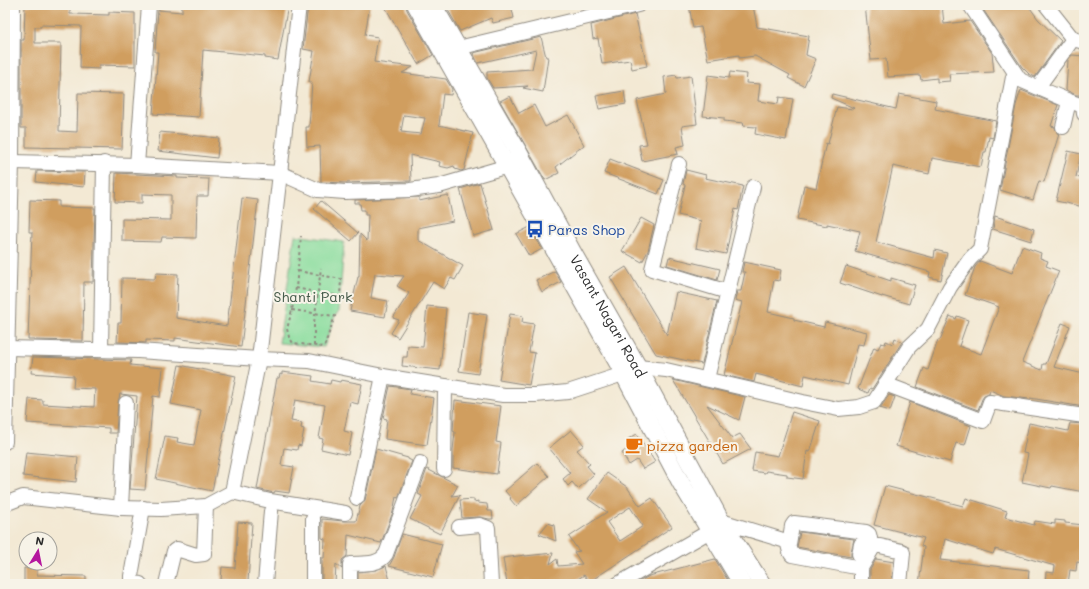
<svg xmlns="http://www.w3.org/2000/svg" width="1089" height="589" viewBox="0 0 1089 589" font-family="Mali,sans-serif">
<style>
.green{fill:#8add9e;stroke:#5a8464}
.building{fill:#d09e5f;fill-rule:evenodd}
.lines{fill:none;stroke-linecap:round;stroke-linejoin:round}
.minor-casing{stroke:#8f8a80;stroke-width:16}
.major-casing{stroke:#8f8a80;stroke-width:19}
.path{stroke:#8f8a80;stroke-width:2;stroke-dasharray:3 3;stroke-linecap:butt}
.minor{stroke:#fff;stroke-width:14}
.major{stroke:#fff;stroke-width:17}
.labels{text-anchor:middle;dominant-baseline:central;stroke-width:4;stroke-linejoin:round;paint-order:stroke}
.transit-label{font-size:14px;fill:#164399;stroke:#f7f3e8;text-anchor:start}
.park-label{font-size:14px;fill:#435848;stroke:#f7f3e8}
.street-label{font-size:14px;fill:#2b2b2b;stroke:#f7f3e8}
.food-label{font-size:14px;fill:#c56008;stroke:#f7f3e8;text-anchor:start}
</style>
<rect width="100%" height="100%" fill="#f7f3e8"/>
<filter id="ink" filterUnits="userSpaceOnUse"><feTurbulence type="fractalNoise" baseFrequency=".025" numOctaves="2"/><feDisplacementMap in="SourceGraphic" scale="8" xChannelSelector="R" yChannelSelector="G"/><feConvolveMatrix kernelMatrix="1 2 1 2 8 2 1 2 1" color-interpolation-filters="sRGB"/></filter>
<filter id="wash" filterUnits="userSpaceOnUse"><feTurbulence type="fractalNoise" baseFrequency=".012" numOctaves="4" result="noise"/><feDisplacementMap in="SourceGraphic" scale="16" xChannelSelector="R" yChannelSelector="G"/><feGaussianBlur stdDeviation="0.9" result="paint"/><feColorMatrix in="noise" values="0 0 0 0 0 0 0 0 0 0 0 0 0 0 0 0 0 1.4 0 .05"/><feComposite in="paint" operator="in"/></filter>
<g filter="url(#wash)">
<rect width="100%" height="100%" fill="#f3e9d4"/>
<!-- green -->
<polygon class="green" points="295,235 344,242 339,311 335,316 324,347 279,343"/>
<g id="blocks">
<!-- building -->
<g class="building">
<polygon points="25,5 70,5 70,14 109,15 109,12 135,13 135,66 99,65 99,69 80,68 81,26 41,25 41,27 35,27 35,43 61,43 59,131 77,132 78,93 124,94 122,149 26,147 26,128 21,128 21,40 24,40"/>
<polygon points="182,5 288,5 278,60 265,58 265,56 203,50 199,117 153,114 158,52 155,52 158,10 182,12"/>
<path d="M 308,5 L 370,5 L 365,35 L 378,37 L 374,62 L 413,67 L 402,73 L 446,79 L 452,89 L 451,95 L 443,94 L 439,125 L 473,133 L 464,170 L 461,171 L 455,169 L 454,166 L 448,168 L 439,166 L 440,162 L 410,155 L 411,181 L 345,183 L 321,182 L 320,146 L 307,147 L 306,127 L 309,127 L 312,82 L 309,82 L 314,51 L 303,49 ZM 404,115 L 425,118 L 421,134 L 401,132 Z"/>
<polygon points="384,5 406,5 407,10 433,55 418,64"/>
<polygon points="445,5 511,5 514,18 493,23 491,18 460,31"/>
<polygon points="689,5 753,5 757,27 809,36 806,55 816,59 804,86 788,78 790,75 755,56 739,58 739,55 708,60 701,27 693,28"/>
<polygon points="865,5 942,5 944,24 970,21 992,53 994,72 949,74 950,81 937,82 937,78 921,80 920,75 888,77 886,59 871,60"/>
<polygon points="980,5 1028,5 1038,19 1061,41 1035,77 1029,74 1022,67"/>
<polygon points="635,14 647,66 632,69 630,60 602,64 598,38 593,39 591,25"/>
<polygon points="541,37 546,57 548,57 543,92 523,88 528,86 493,88 487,78 487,72 532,69 536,50 478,63 473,53"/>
<polygon points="1072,55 1084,56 1084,95 1076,95 1066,90 1068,60"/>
<polygon points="730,72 747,74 746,83 760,84 758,101 778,104 779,97 793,99 786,140 755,134 756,127 743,126 744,123 724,121 724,118 703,116 708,75 729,78"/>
<polygon points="676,75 677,78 691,76 697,124 682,126 685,145 676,147 678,154 642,161 639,145 647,144 637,100 666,94 664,77"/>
<polygon points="1021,90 1058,105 1051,126 1055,127 1057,133 1059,134 1044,182 1039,181 1033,200 1000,190 1016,105"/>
<polygon points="624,91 626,104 599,109 596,96"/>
<polygon points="832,94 896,109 899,94 936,101 935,109 996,121 993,138 989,137 986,152 984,152 981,167 932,158 929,174 893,166 876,242 934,258 935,250 947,253 941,280 929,277 930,272 855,251 860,231 827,224 827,226 797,220 804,185 816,188 826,143 828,144 837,107 853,109 854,108 831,98"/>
<polygon points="510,96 519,113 534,105 545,127 568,115 584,145 556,167 559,173 545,180 500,101"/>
<polygon points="160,132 219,138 217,158 158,151"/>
<polygon points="1068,151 1081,154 1076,177 1084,179 1084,207 1056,201"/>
<polygon points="610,159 664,180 658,194 604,173"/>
<polygon points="686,170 706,175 705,178 743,186 738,210 735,209 726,254 696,248 701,221 678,215 685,185 683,184"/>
<polygon points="37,171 85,172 84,187 36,182"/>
<polygon points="116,173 177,176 177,178 209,179 208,196 197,196 196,238 162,237 161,242 122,241 122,219 171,220 171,195 142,194 142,203 115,202"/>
<polygon points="480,183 494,230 473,236 460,189"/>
<polygon points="448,195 453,221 418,228 418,240 463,266 455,280 451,278 444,289 433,282 398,338 391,333 399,320 393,318 409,293 397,286 404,276 375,274 371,298 388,301 385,317 350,311 358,277 359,277 360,234 367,241 368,215 365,215 365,210 361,210 360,203 355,203 355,200 419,197 419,201"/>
<polygon points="242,198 258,200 241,347 175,338 175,341 146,340 146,343 117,342 118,323 121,323 122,278 155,279 156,273 178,274 176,318 227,326"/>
<polygon points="30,200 59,201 59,207 95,208 93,282 84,282 83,341 34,340 34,339 28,339 32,232 29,232"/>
<polygon points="321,201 358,233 351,241 314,209"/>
<polygon points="995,216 1034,229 1031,241 993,229"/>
<polygon points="641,218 654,225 648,251 642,262 622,251"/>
<polygon points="530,227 542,249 529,256 516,234"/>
<polygon points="1022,246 1041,253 1040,258 1048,261 1046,266 1059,271 1022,362 1042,370 1043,364 1046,364 1062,323 1070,326 1054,367 1084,374 1084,407 1030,398 1029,399 1004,396 990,390 989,394 984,396 982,399 978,410 917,387 924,368 928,370 938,340 940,340 950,316 956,319 957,316 968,320 959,346 981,354 999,307 965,295 975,267 980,261 1012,273"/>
<polygon points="669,257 720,269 717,280 667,265"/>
<polygon points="744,262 781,270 779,281 774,280 768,312 794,318 794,320 824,327 825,322 867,332 864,345 858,344 848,385 805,375 803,386 756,374 754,382 724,375 742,302 735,300 737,291 741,291 745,272 742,272"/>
<polygon points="846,266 891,281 891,278 915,285 909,304 882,296 882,297 840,283"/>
<polygon points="626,267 667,335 676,292 717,301 702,364 656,354 610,277"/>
<polygon points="555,271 561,282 542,292 536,280"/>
<polygon points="427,306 446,308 440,370 402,366 403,357 407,357 408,346 423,347"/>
<polygon points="468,312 487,315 478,374 459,371"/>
<polygon points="510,314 523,316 522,322 534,324 529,352 535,353 529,385 499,380"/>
<polygon points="895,338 902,342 872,389 870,388 868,393 858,389 874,347 878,349 881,343 885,344 886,341 893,344"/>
<polygon points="33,357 131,360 130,365 163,368 160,397 153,396 145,490 130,489 137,396 120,394 118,403 116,433 109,433 109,428 27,423 29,399 43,400 43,404 94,407 95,389 73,388 74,376 31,373"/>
<polygon points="179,365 236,376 212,491 156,479 165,436 178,438 177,442 194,445 201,410 171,404"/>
<polygon points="282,372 313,376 312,381 330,384 331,380 340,382 341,380 362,384 358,404 350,402 344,431 352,433 348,455 321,449 323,439 319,438 325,405 295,400 291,421 302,423 301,428 304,429 301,446 298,445 297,450 284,448 281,465 294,467 289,493 275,491 274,493 257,489 277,378 279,378 280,374 282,375"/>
<polygon points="673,380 745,397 739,420 707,405 732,438 740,434 751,449 723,464"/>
<polygon points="390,386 411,389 410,394 434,398 427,445 385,439 387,419 383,418"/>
<polygon points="889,395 895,397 890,411 880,408"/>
<polygon points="455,400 501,406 496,442 501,443 497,474 453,468 453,450 455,432 453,431"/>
<polygon points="910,402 971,426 965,445 956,443 950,462 896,446"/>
<polygon points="792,412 820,421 810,452 807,451 803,479 787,477 787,474 766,471 765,473 752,471 755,452 778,456"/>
<polygon points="1029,423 1068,431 1070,423 1084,424 1084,492 1052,486 1051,488 1022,482 1028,454 1023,453"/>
<polygon points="571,430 584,445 577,450 590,464 587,466 594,474 578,489 572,482 568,486 563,479 570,473 549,448"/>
<polygon points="637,434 655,462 643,469 637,460 629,465 622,453 632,446 628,439"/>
<polygon points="376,449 408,458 408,459 412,461 398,498 396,497 393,512 381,543 348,535 347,556 342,560 342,569 336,564 335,584 322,584 322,558 324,558 325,539 322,538 322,519 344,521 356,521 360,506 365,500"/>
<polygon points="26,452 78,457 76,482 23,476"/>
<polygon points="537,463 549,476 516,506 510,499 511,498 505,491"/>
<polygon points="427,469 458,485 452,496 460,495 440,534 410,519 422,496 418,494"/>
<path d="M 607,473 L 627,487 L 640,506 L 652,498 L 672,527 L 589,582 L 584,575 L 572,583 L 507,584 L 503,558 L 525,555 L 525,556 L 553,553 L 550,564 L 557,559 L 558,566 L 582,564 L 574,552 L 580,551 L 578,550 L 569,537 L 607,512 L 588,499 ZM 630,507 L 643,526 L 620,541 L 607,522 Z"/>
<polygon points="885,486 963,506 966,498 1007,511 1005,517 1034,525 1035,521 1055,524 1055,520 1065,521 1065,523 1084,525 1084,563 1077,562 1076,571 1070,570 1068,584 1045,584 1046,572 1054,573 1055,566 995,549 993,554 945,539 940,560 1029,570 1028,584 919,584 924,547 921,546 924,538 874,525"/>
<polygon points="474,499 474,502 478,501 478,503 487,504 488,511 492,511 493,519 489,519 480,517 462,518 460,500"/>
<polygon points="238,522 252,523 248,582 221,580 222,567 235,568"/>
<polygon points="548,523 554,525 556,541 539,534"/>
<polygon points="800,532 854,539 851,552 851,557 797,547"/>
<polygon points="402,534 442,544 433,577 389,566 394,557"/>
<polygon points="715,559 730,584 635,584 649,576"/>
<polygon points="876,559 894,562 892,584 870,584 870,570"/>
<polygon points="386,566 391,584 358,584 358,572 376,570"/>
<polygon points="24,568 37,568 37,575 86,576 86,584 24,584"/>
</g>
</g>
</g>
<g filter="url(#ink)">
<use href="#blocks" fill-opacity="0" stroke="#8f8a80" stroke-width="1"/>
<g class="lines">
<!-- minor casing -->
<g class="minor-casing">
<g id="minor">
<polyline points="970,5 1020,80"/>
<polyline points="1046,5 1073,39 1084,42"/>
<polyline points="451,54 458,48 638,5"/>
<polyline points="1038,87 1073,39"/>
<polyline points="1069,101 1083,106 1084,114"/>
<polyline points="12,162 137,165 280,173 318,190 345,192 410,190 439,186 508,166 513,160"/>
<polyline points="679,164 652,269 728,292"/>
<polyline points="137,165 149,5"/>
<polyline points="7,348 138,351 259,359 309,361 383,376 445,386 444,469"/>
<polyline points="101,350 104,163"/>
<polyline points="707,379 753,187"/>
<polyline points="885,384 983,421 990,402 1084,416"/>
<polyline points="445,386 503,395 535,395 568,392 623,374 638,367 666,370 803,402 838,409 859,407 874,402 909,347 928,329 950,287 970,259 980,249 1013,77 1069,101 1063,127"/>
<polyline points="5,442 12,162 13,5"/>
<polyline points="232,492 270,501 345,513"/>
<polyline points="357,498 383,376"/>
<polyline points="5,504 23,497 121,508 161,509 206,506 232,492 259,359 299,5"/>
<polyline points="121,508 126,403"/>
<path d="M 721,521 L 786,541 C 790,546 788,551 792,555 L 861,568"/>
<polyline points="459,527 480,525 488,528 491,584"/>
<polyline points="789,544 792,526 794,523 866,532 869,534 870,538 861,544 859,554"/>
<polyline points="140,584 134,583 131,580 131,576 143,508"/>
<polyline points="166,584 174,551 177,549 196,555 204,554 206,506"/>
<polyline points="265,584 271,511"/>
<polyline points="313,584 313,518"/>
<path d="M 350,584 L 350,564 C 363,563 378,566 386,554 L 420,463"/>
<polyline points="618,584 710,531"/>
<polyline points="861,584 861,568 874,546 880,546 902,551 903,553 900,584"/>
</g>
</g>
<!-- major casing -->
<g class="major-casing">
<g id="major">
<polyline points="416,5 510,171 619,365 681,483 742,584"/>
<path id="s1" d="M 433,5 L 519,153 L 573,253 L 638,367 L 721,521 L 762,584"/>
</g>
</g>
<!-- path -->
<g class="path">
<polyline points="298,271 341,279 340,296 327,294"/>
<polyline points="296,288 310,291"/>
<polyline points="292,310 335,316 324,347 293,343 289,337 287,329 292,310 296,288 301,236"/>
<polyline points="314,346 314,323 321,268"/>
</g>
<!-- minor -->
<use href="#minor" class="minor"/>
<!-- major -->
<use href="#major" class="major"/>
</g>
</g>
<!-- icons -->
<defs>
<g id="bus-bare" transform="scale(1.38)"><path d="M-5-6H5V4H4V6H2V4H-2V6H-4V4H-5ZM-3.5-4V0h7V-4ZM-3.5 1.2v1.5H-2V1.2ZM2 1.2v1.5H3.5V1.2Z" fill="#1a4fb4" stroke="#f7f3e8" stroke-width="2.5" paint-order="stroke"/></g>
<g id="cafe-bare" transform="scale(1.38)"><path d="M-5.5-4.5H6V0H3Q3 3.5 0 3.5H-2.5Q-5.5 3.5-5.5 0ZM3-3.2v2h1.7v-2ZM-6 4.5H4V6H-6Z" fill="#e8710a" stroke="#f7f3e8" stroke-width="2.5" paint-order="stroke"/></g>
</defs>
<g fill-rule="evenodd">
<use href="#bus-bare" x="535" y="229"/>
<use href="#cafe-bare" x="634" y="445"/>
</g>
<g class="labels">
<!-- transit labels -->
<g class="transit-label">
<text x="548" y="229">Paras Shop</text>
</g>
<!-- park labels -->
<g class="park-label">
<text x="313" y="296">Shanti Park</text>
</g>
<!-- street labels -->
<g class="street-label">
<text stroke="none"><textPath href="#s1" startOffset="357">Vasant Nagari Road</textPath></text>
</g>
<!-- food labels -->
<g class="food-label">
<text x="647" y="445">pizza garden</text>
</g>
</g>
<!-- margin -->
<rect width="1089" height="589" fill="none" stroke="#f7f3e8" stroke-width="20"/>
<!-- north arrow -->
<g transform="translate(38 551) rotate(10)"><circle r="19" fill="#f7f3e8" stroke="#a5a39c"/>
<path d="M0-3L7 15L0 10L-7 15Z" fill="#b5179e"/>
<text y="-6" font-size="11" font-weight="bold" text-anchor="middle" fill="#2b2b2b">N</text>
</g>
</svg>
